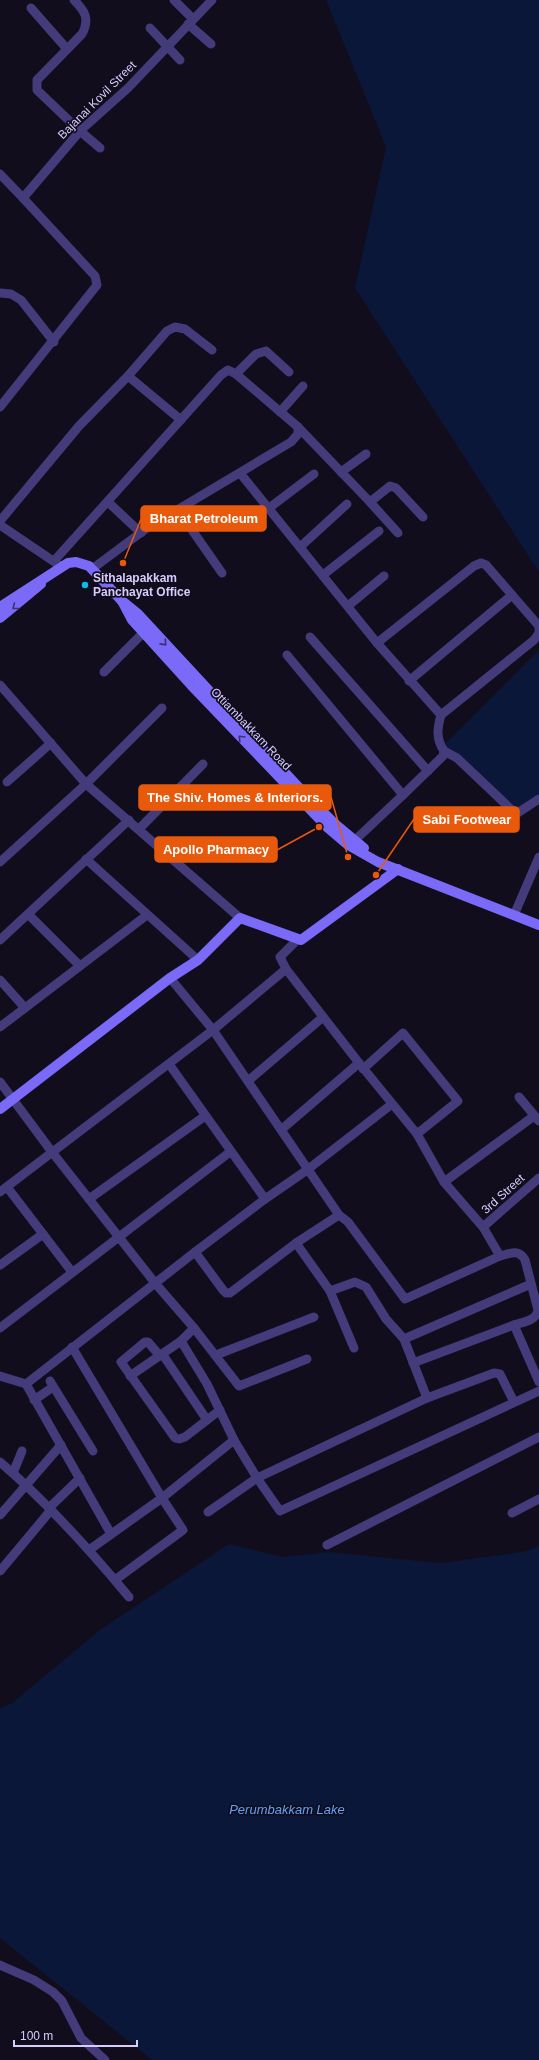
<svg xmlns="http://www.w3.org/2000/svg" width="539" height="2060" viewBox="0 0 539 2060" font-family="Arial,sans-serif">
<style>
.water{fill:#0b1738}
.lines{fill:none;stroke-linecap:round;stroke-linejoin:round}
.street{stroke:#433b7a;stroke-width:9}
.secondary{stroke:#7b69f7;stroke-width:10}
.oneway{stroke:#3b3274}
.poi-dot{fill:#0dbbe7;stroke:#110d1d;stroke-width:1.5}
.labels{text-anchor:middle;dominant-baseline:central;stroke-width:3.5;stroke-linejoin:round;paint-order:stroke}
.street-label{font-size:12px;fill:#d7ccfc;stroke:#110d1d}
.poi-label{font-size:12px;font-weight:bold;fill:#d7ccfc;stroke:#110d1d;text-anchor:start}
.water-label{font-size:13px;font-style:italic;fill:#60a1f6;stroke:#110d1d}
.leader{fill:none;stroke:#e8590c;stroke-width:1.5}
.callout-dot{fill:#e8590c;stroke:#110d1d;stroke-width:1.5}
.callout{fill:#e8590c;stroke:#e8590c;stroke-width:1.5}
.callout-label{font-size:13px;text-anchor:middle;font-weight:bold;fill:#fff}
</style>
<rect width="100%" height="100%" fill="#110d1d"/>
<!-- water -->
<g class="water">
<polygon points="326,0 539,0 539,572 355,288 386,147"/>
<polygon points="539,650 539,797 520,819 444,745"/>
<polygon points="229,1544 283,1557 329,1552 440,1563 523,1552 539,1546 539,2060 152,2060 0,1938 0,1708 12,1703 101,1629"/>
</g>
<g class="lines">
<!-- street -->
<g class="street">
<path d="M 74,0 C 85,11 90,19 82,34 L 37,80 L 37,90 L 80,131 L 100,148"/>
<polyline points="174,0 193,19"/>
<polyline points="31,8 67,49"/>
<polyline points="188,24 211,44"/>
<polyline points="150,28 180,60"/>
<polyline points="0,174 23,198"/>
<polyline points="0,293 11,294 21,300 54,342"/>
<polyline points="236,374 256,354 266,351 289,372"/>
<polyline points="128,376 181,420"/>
<polyline points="0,407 97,285 95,276 23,198 80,131 128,88 212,0"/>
<polyline points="280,412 303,386"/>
<polyline points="341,472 366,454"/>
<polyline points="240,473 377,643 441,715 534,640 539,633"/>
<polyline points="108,502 141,533"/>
<polyline points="269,508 314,474"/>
<polyline points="178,510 222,573"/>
<polyline points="0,521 79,426 128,376 167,331 175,327 185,329 212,350"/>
<polyline points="0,525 59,565"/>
<polyline points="398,533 370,502 390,486 396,488 423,517"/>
<polyline points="300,547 347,504"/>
<polyline points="54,561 221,375 228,370 236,374 298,427 370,502"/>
<polyline points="92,569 147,528 291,442 298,434 298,427"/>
<polyline points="323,575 379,531"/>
<polyline points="348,606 384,576"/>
<polyline points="310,637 428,771"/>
<polyline points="377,643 474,566 481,563 486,565 539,626 539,630"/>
<path d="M 287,655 L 403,795 L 443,756 L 444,751 C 436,739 437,729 441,715"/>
<polyline points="104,672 144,632"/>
<polyline points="409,681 512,595"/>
<polyline points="0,685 86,784 240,918"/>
<polyline points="444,751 457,758 516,814 539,799"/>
<polyline points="7,782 51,743"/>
<polyline points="139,829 203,764"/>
<polyline points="354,841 403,795"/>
<polyline points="86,859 198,960"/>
<polyline points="0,862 86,784 162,708"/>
<polyline points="28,914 80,966"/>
<polyline points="514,915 539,857"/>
<polyline points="0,940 129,820"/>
<polyline points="170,978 213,1030 339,1215 348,1222 405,1299 500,1256 483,1227 444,1182 417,1134 359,1063 286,969 280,957 298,939"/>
<polyline points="0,980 25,1008"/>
<polyline points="0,1027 147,915"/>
<polyline points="169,1064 265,1199"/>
<polyline points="363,1069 403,1033 458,1101 417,1134"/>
<polyline points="248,1081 323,1017"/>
<polyline points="0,1082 52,1152 155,1283 194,1328 181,1341 207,1384 234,1440 257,1478 280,1511 539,1391"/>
<polyline points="519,1097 539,1121"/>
<polyline points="282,1129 359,1063"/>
<polyline points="444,1182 534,1116"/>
<polyline points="7,1187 72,1272"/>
<polyline points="0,1192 213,1030 286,969"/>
<polyline points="89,1199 205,1116"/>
<polyline points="483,1227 539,1178"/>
<polyline points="296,1243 330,1291 355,1282 366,1287 386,1319 404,1339 427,1398"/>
<polyline points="195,1252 223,1290 226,1293 230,1293 296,1243 339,1215"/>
<path d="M 500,1256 C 511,1253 519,1249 525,1260 L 538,1310 C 536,1321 523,1322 514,1325"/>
<polyline points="0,1265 43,1234"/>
<polyline points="330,1291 354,1348"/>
<polyline points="0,1328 230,1152"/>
<polyline points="194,1328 239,1386 307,1359"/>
<polyline points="404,1339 531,1284"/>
<polyline points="72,1347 162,1498 183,1530 115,1580"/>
<polyline points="163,1355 207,1420"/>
<polyline points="216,1355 314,1317"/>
<polyline points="160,1356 148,1342 145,1342 121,1362 175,1438 179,1439 185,1437 220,1410"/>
<polyline points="413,1363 514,1325 539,1382"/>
<polyline points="0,1376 26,1384 111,1534"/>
<polyline points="130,1376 181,1341"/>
<polyline points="50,1381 93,1451"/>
<polyline points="26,1384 195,1252 265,1199 307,1170 392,1104"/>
<polyline points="34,1400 53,1387"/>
<path d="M 0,1462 C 48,1503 89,1549 129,1597"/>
<polyline points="13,1473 22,1451"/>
<polyline points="49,1508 80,1478"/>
<polyline points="208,1512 257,1478 427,1398 494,1373 500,1374 514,1402"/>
<polyline points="512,1513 539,1499"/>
<polyline points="0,1515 61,1445"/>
<polyline points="327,1545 539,1437"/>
<polyline points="89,1550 162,1498 234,1440"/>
<polyline points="0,1571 51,1510"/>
<polyline points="0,1965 34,1980 53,1992 62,2001 81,2038 105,2060"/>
</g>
<!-- secondary -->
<g class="secondary">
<polyline points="122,601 132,620 191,685 328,828 348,845 378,862 539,925"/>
<polyline points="0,607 68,563 76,562 89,566 122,601 138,614 302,791 334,823 364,848"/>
<polyline points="0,618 41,584"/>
<polyline points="0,1109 170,978 198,960 240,918 301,940 398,869"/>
</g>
</g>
<!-- one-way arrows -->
<defs><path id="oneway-chevron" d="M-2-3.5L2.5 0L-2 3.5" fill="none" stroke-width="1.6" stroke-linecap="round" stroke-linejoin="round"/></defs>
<g class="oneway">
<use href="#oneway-chevron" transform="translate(15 607) rotate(142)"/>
<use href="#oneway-chevron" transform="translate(164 643) rotate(48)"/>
<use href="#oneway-chevron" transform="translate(241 738) rotate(-134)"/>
</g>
<!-- markers -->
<circle class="poi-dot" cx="85" cy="585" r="4"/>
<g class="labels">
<!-- street labels -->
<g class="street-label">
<text transform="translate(97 100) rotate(-45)">Bajanai Kovil Street</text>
<text transform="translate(251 729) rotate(46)">Ottiambakkam Road</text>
<text transform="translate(503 1194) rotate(-42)">3rd Street</text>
</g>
<!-- poi labels -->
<g class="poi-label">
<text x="93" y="578">Sithalapakkam<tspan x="93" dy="14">Panchayat Office</tspan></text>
</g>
<!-- water labels -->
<g class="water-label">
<text x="287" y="1809">Perumbakkam Lake</text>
</g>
</g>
<!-- callouts -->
<path class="leader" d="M123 563L141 519M348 857L331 797M376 875L414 819M319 827L277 850"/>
<g class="callout-dot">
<circle cx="123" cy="563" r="4"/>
<circle cx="348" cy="857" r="4"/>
<circle cx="376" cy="875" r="4"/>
<circle cx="319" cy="827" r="4"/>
</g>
<g class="callout">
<rect x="141" y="506" width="125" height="25" rx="4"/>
<rect x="139" y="785" width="192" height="25" rx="4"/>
<rect x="414" y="807" width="105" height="25" rx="4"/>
<rect x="155" y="837" width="122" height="25" rx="4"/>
</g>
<g class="callout-label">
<text x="204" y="523">Bharat Petroleum</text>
<text x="235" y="802">The Shiv. Homes &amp; Interiors.</text>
<text x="467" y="824">Sabi Footwear</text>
<text x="216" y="854">Apollo Pharmacy</text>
</g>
<!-- scale -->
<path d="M14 2040v6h123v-6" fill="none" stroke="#d7ccfc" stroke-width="2"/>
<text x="20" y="2040" font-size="12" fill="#d7ccfc" stroke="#110d1d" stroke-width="3" paint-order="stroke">100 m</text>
</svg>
